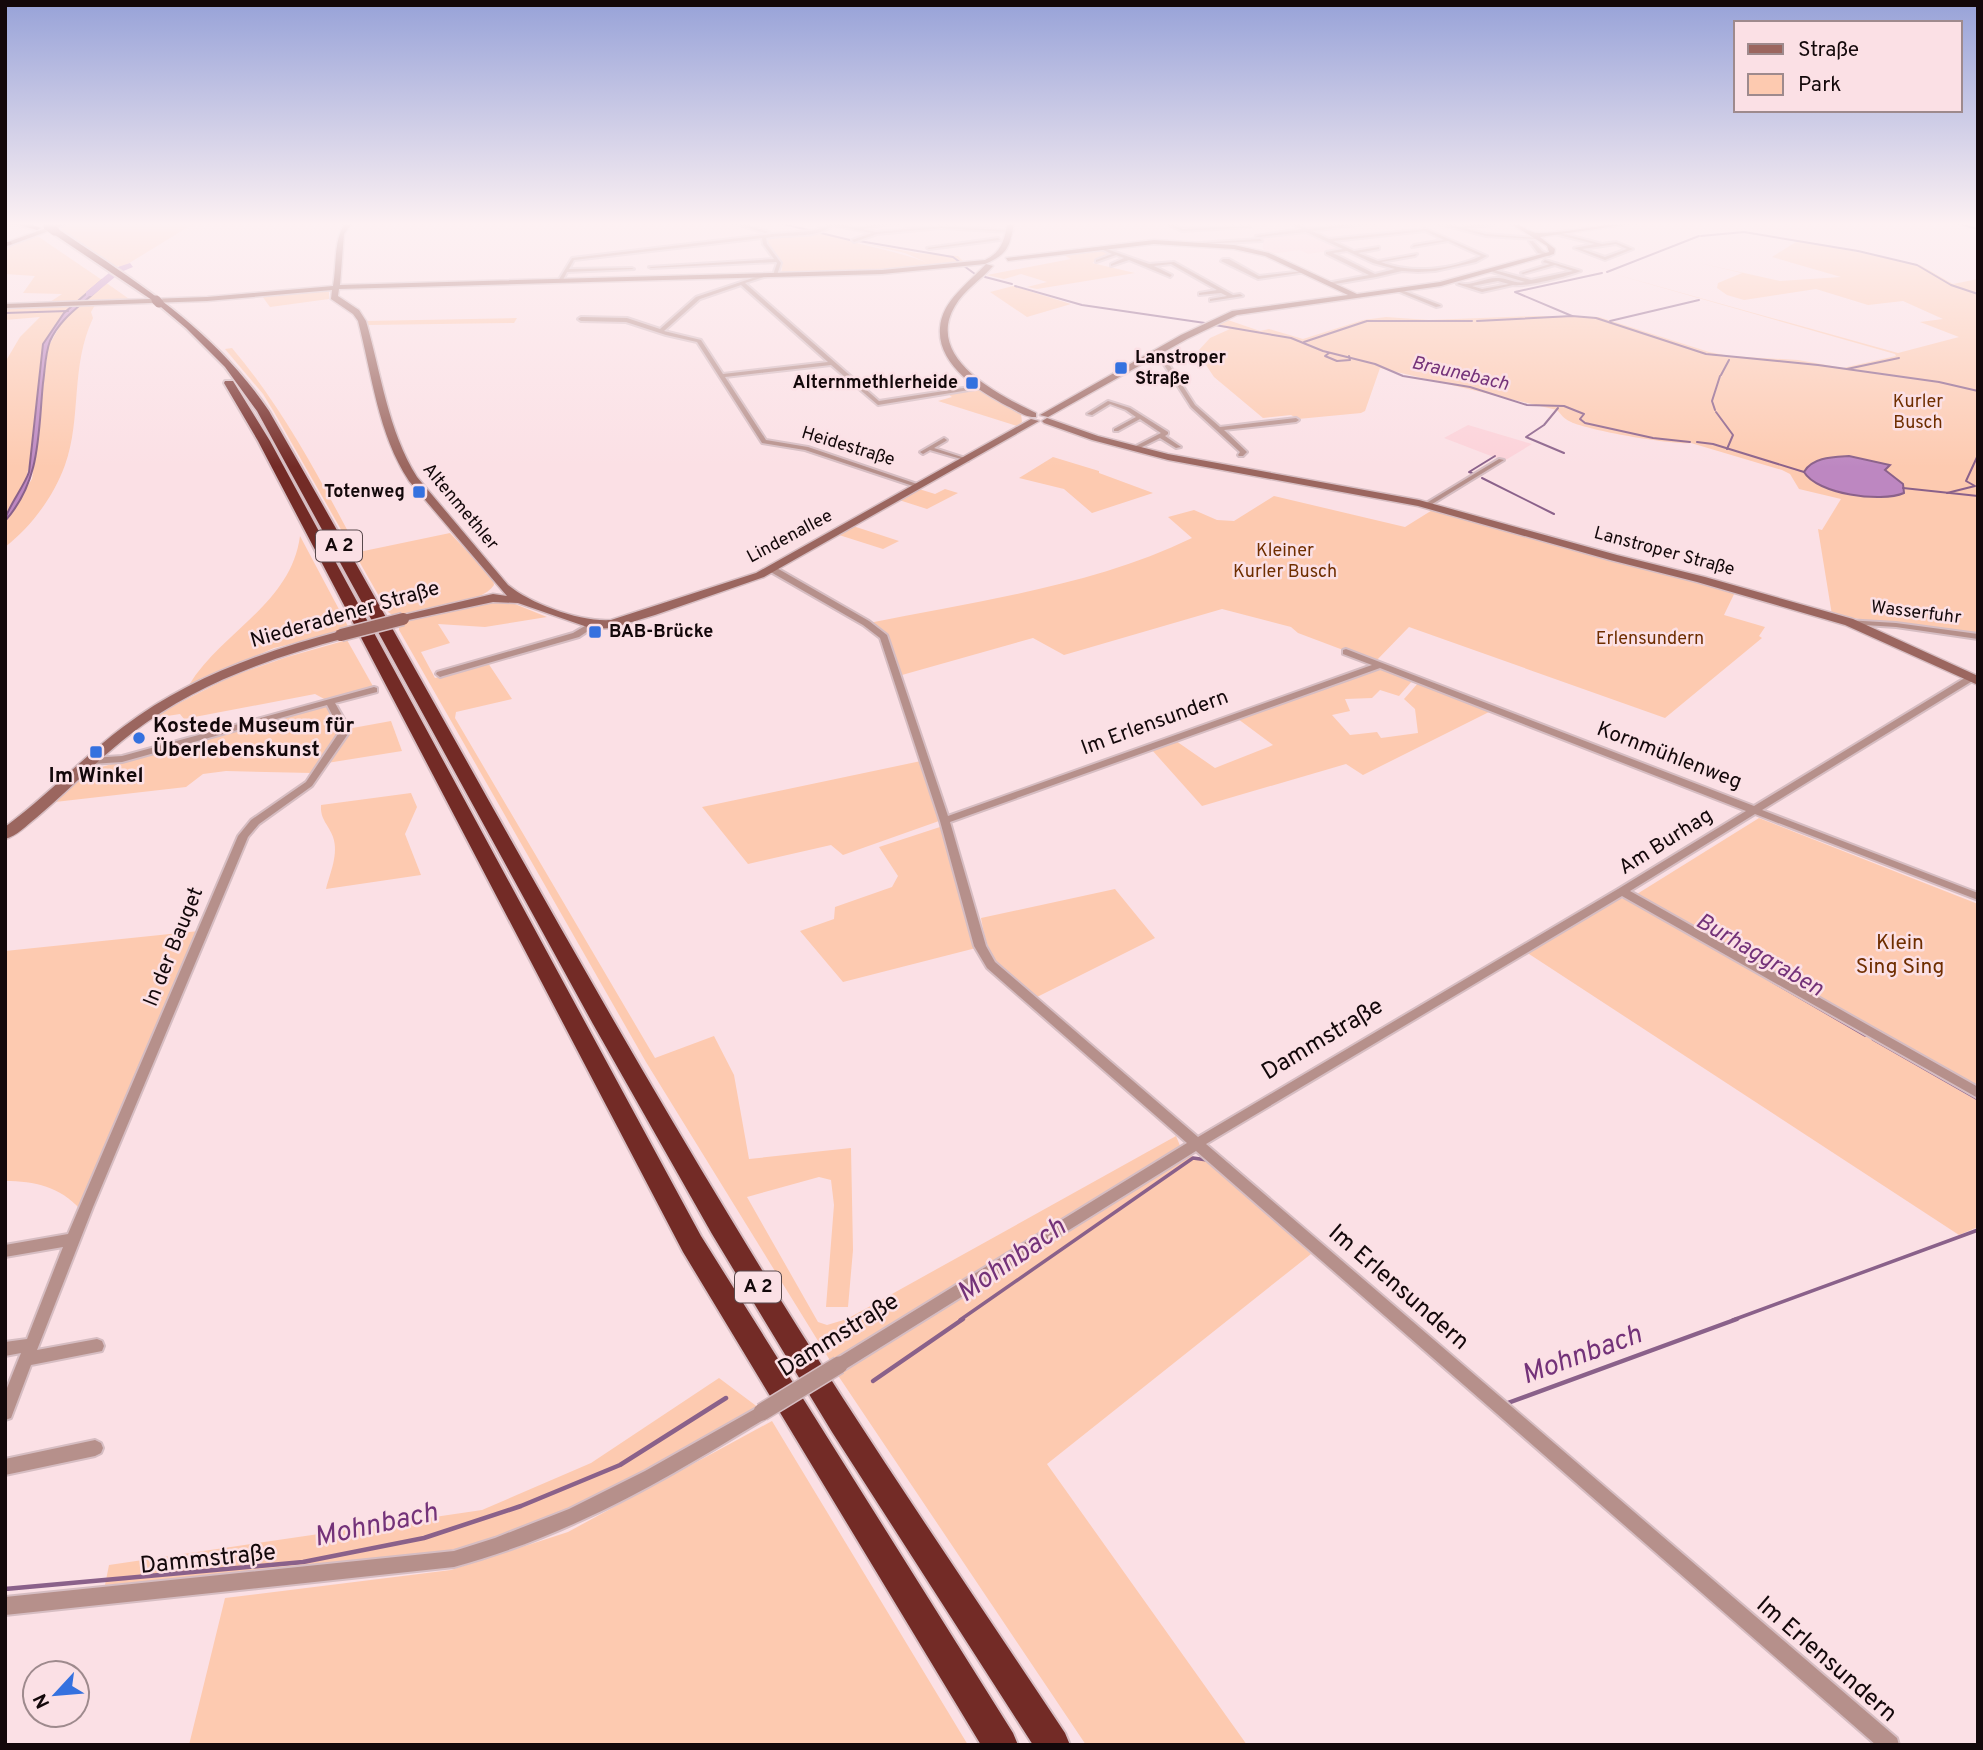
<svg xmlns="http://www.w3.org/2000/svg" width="1983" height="1750" viewBox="0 0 1983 1750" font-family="Overpass,sans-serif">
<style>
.built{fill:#fcd2d9}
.green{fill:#fdcab0;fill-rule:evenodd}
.water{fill:#bd87c1;stroke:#8a618a;stroke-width:2}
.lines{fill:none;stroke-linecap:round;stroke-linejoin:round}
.stream-far3{stroke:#8a618a;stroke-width:2}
.stream-far2{stroke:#8a618a;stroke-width:2.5}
.stream-far1{stroke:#8a618a;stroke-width:3.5}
.stream{stroke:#8a618a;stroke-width:4.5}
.river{fill:#bd87c1;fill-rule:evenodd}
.street-casing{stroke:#d6bdc2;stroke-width:4}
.secondary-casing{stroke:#d6bdc2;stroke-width:3}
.highway-casing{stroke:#d6bdc2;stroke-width:4}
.street{fill:#b6908b;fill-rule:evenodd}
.secondary{fill:#9b665f;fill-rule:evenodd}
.highway{fill:#732b26;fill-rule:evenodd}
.street-bridge-casing{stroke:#d6bdc2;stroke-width:20;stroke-linecap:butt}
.secondary-bridge-casing{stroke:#d6bdc2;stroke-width:15;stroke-linecap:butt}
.highway-bridge-casing{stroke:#d6bdc2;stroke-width:10;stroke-linecap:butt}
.street-bridge{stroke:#b6908b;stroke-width:17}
.secondary-bridge{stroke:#9b665f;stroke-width:12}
.highway-bridge{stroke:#732b26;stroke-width:9}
.poi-dot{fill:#3571df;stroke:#fbe0e5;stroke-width:2.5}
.labels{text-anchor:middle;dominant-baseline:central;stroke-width:5;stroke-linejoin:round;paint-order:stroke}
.far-poi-label{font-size:18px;font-weight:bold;fill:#13080a;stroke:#fbe0e5;text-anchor:start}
.far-park-label{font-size:18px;fill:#6f2e00;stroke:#fbe0e5}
.far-street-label{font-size:18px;fill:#13080a;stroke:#fbe0e5}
.far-water-label{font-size:19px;font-style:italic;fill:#743279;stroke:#fbe0e5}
.shield{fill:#fbe0e5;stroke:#59494c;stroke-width:2}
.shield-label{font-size:19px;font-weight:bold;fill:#13080a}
.street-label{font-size:21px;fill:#13080a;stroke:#fbe0e5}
.poi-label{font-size:21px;font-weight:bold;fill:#13080a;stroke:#fbe0e5;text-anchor:start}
.park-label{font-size:21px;fill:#6f2e00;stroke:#fbe0e5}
.water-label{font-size:23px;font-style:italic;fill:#743279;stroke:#fbe0e5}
.near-street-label{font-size:24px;fill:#13080a;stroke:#fbe0e5}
.near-water-label{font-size:28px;font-style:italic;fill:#743279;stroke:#fbe0e5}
</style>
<rect width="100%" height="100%" fill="#fbe0e5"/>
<!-- built -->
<g class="built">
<polygon points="1304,231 1342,249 1308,254 1300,250 1270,254 1263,249 1263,236"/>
<polygon points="1468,425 1532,444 1504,461 1444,438"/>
</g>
<!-- green -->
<g class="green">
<polygon points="74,222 196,222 118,270 119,265 116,268 59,227"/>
<path d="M 818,231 C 853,245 889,248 928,263 L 905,253 L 857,242 L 917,253 L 958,256 L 964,262 L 900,270 L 781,274 L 782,267 L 765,237 Z"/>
<path d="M 36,235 L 102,280 C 83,296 61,312 49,334 C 41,348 40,365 39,381 C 34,426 37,480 5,516 L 7,359 L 20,337 L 40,317 L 5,320 L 5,307 L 44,306 L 62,294 L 23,293 L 35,276 L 5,274 L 5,247 Z"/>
<path d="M 1799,240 L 1920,265 L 1953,284 L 1978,279 L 1978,636 L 1832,615 L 1818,529 L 1822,530 L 1841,499 L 1799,489 L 1790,474 L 1782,470 L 1691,443 C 1672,445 1585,430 1569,421 C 1564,419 1560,413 1557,410 L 1380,368 L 1365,411 L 1361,413 L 1298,419 L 1291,415 L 1263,418 L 1214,377 L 1200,356 L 1204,355 L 1199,350 L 1210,338 L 1230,329 L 1214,325 L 1225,319 L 1260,331 L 1269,329 L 1303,339 L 1363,320 L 1386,317 L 1429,320 L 1534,316 L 1599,317 L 1709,352 L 1729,356 L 1798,360 L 1843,368 L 1896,356 L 1895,354 L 1607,272 L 1898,353 L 1959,337 L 1920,322 L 1943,319 L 1903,301 L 1868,305 L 1816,289 L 1744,300 L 1727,295 L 1717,288 L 1718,283 L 1742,273 L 1699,263 L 1780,281 L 1841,277 L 1772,257 ZM 1849,456 L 1889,465 L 1884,470 L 1902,484 L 1904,493 C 1881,503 1817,494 1804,472 C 1812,457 1834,457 1849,456 Z"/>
<polygon points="1103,250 1112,254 1092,263 1135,273 1037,289 1027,287 1047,282 1021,274 1004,279 987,275 1071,259 1062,254"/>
<path d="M 105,282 L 132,301 L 95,305 L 91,312 L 93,318 C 70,367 82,418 65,465 C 54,496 31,527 5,547 L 5,521 L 32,479 L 48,347 L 64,319 Z"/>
<polygon points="1013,286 1071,304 1027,317 990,292"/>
<polygon points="329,290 329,299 270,307 262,296"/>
<polygon points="517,318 514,323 367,325 366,321"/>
<path d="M 232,348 C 284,409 321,481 359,552 L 450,533 L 493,579 L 494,585 C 482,604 420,612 397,618 L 388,612 L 274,412 L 263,394 L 225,349 Z"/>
<polygon points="979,388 1021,414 1022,422 1017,426 938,401 952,397 948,394"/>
<polygon points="1053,457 1099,471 1099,473 1153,493 1092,513 1064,489 1019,478"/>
<polygon points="919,489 935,494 945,489 958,493 927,509 899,500"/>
<path d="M 1274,496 L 1405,527 L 1434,509 L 1736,590 L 1724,615 L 1765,627 L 1759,636 L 1762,638 L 1665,718 L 1409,627 L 1375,662 L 1298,633 L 1291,627 L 1222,609 L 1064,655 L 1033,638 L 902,675 L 892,653 L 869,623 C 977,601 1093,586 1192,538 L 1168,517 L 1194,510 L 1217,520 L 1234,521 Z"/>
<polygon points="853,526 899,541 883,549 839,535"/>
<path d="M 300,536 L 350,630 L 274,648 L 189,685 C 222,631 291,604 300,536 Z"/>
<polygon points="486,601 510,602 547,617 485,627 438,624 450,643 421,652 435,678 488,663 512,699 456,712 455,718 655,1058 714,1036 734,1075 749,1159 851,1148 853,1250 848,1307 826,1307 834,1205 831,1180 819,1177 747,1197 818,1322 827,1325 847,1319 1176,1136 1181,1148 831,1362 646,1062 399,630 399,623"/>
<polygon points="347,640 374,688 328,701 315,694 184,719 180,714 148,719 232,676 287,657"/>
<polygon points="1380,667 1413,680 1399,696 1380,690 1372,698 1345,699 1350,711 1332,715 1350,735 1377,732 1381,738 1418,733 1415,709 1404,699 1419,682 1493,710 1363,775 1346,764 1202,806 1152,750 1176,741 1215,768 1273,745 1238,719"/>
<polygon points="329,706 340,730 312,773 226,771 203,774 186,787 55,802 90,770"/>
<polygon points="391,721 402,751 327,763 347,729"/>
<polygon points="921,761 939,821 843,855 831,845 748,864 702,807"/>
<path d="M 411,793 L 417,807 L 405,834 L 421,875 L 326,889 C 330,873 339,854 333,837 C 329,825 320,820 321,805 Z"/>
<polygon points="1759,818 1978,904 1978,1087 1637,894"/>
<polygon points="940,827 976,948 843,982 800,931 834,919 835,907 892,887 898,876 879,847"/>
<path d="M 1115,889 L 1155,938 L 1035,998 C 1001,967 989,965 981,918 Z"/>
<polygon points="1615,898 1630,899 1978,1101 1978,1227 1959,1235 1526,952"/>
<path d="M 199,931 L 80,1209 C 60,1187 35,1181 5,1181 L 5,951 Z"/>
<polygon points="1188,1155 1212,1163 1311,1254 1047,1464 1247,1745 1086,1745 837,1374"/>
<polygon points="719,1378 759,1408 624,1486 520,1531 452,1550 370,1560 105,1585 109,1565 482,1510 591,1463"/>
<polygon points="772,1421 968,1745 189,1745 225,1598 451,1570 568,1532"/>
</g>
<!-- water -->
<g class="water">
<path d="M 102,280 L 105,282 C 87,303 62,314 50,341 C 45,354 45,370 43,383 C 38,434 41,481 5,521 C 6,509 24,487 29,472 L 43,344 L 64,313 Z"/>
<path d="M 1849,456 L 1890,465 L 1885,470 L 1903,484 L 1904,493 C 1881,503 1817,494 1804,472 C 1812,457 1834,457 1849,456 Z"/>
</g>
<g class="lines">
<!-- stream-far3 -->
<g class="stream-far3">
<polyline points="775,222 854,241"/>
<polyline points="1953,222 1978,229"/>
<polyline points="1701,236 1744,232 1858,251 1917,265 1951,285 1978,294"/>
<polyline points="859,241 953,257 961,263"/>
<polyline points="964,266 975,274"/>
<polyline points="1607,272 1699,236"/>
<polyline points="985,277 1012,284"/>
<polyline points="1015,286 1082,305 1205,323"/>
<polyline points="5,313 68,311"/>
<polyline points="1572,316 1515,292 1602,273"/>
<polyline points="1477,321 1572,316 1596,318 1706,354 1818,365 1939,382 1978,391"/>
<polyline points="1610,321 1699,300"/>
<polyline points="1215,325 1291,338 1323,351 1375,364 1403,376 1470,387 1527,405 1564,406 1584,414 1580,419 1585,423 1653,438 1690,442"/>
<polyline points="1304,342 1367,321 1472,321"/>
<polyline points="1329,353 1325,356 1337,361 1350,360 1349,356"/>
<polyline points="1847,369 1899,358"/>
<polyline points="1721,375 1729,360"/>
<polyline points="1558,408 1544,425 1526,437 1564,453"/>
<polyline points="1715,410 1712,401 1720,376"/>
<polyline points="1716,412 1733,435 1727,449"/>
<polyline points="1697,442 1713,444 1804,472"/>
<polyline points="1472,473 1469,472 1495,456"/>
<polyline points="1482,478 1554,514"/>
<polyline points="1903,488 1978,496"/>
<polyline points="1947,493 1975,486 1966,481 1978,455"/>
</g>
<!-- stream-far2 -->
<polyline class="stream-far2" points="1637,904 1775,983"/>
<!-- stream-far1 -->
<g class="stream-far1">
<polyline points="1772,981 1865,1035"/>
<polyline points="1873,1039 1978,1099"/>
<polyline points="1228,1163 1262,1193"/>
<polyline points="960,1320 1193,1158 1207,1160"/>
<polyline points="1733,1320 1978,1230"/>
</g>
<!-- stream -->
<g class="stream">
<polyline points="873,1381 963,1319"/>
<polyline points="1505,1404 1737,1319"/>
<polyline points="5,1589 303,1562 424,1538 521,1506 620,1465 726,1398"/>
</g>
<!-- river -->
<polygon class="river" points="130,263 133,267 121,272 92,296 86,296 86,292 115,268"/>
<!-- street casing -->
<g class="street-casing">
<g id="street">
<polygon points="730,222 738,222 769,232 765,233"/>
<path d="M 831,222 L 857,228 L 887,222 L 899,222 L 862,229 L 876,232 L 941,226 L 1013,231 L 1011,232 L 941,228 L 877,234 L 854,242 L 852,240 L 872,233 L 833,225 C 815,240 788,233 766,238 L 767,244 L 781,263 L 777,275 L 775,276 L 773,275 L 777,263 L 776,262 L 651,268 L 649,267 L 774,259 L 763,244 L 762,238 L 574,260 L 569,269 L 632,268 L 634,269 L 567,272 L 562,282 L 558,281 L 572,258 L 772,234 L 811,231 L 826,227 Z"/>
<polygon points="1162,222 1168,222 1183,229 1248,226 1250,227 1182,231"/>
<path d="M 1287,222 L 1293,222 L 1307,229 L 1362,222 L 1377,222 L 1312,231 L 1329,239 L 1426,229 L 1487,256 L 1476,262 L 1435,271 L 1418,272 L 1402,271 L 1376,277 L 1329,285 L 1327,283 L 1369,275 L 1326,254 L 1326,252 L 1343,249 L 1306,232 L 1258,237 L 1256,236 L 1302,229 ZM 1425,231 L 1444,240 L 1414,245 L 1412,247 L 1448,241 L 1481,256 C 1450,270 1413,274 1381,262 L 1415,256 L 1417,254 L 1378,261 L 1358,253 L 1379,249 L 1379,247 L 1354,251 L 1333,241 ZM 1347,251 L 1373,263 L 1395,269 L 1375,274 L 1333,253 Z"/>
<polygon points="1432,222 1440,222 1460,227 1493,222 1494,224 1492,225 1464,228 1486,234 1537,238 1535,239 1486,236"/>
<path d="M 1557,232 L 1602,244 L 1616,242 L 1633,249 L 1605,260 L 1574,248 L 1595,244 L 1555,234 ZM 1616,244 L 1627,249 L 1605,257 L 1582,249 Z"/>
<polygon points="998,238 1000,240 929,249 927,248"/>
<polygon points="1260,239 1262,241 1200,244 1198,243"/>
<polygon points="1529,241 1533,241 1542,251 1551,255 1549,256 1538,253"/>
<polygon points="1101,247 1149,264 1174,262 1233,295 1240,294 1243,296 1210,301 1210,299 1227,296 1221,293 1199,295 1199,293 1217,290 1171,264 1154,266 1172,275 1170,277 1129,260 1111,266 1111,264 1124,258 1116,255 1096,262 1096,260 1112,254 1101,249"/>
<polygon points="1223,259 1229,259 1259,276 1304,271 1306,272 1258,279 1221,261"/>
<path d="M 1545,260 L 1581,271 C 1568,276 1527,287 1513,285 L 1482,292 L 1457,284 L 1459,283 C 1473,287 1484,277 1498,278 C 1508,278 1514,284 1525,282 L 1492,272 L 1494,270 L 1531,280 L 1573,271 L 1555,265 L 1523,274 L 1521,273 L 1550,264 L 1543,262 ZM 1498,281 L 1509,284 L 1482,289 L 1472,286 Z"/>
<path d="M 765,274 L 767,276 L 745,283 L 879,401 L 983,385 L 984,386 L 981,388 L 878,405 L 831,365 L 725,377 L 766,440 L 808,447 L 920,485 L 920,487 L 916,487 L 805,450 L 762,443 L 697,342 L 666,335 L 626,322 L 581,321 L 578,319 L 581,317 L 627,318 L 660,329 L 696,297 ZM 741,285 L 828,362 L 723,374 L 701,340 L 664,331 L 700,299 Z"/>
<polygon points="1399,289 1440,305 1441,306 1436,307 1397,291"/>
<polygon points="1153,352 1163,355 1195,405 1220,427 1296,418 1299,420 1296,422 1224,430 1247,452 1243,456 1239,456 1238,455 1240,452 1191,407 1159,357 1150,354"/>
<polygon points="1108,401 1130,408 1168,432 1168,434 1165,436 1181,447 1176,448 1160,438 1136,450 1132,450 1132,448 1161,433 1140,419 1118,431 1114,431 1114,429 1136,417 1126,410 1110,404 1092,415 1087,414"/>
<polygon points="944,438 947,440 946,441 934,448 968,459 968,461 930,450 923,454 920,452"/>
<polygon points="1499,459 1504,460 1429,506 1423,505"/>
<path d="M 769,567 L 775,567 L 869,621 L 887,635 L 948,816 L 1372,665 L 1343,654 L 1343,650 L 1346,649 L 1754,806 L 1968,676 L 1974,676 L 1974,680 L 1762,810 L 1978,893 L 1978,900 L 1755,814 L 1630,891 L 1978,1087 L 1978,1098 L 1622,896 L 1206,1144 L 1897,1738 L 1899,1745 L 1876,1745 L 1196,1151 L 844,1370 L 839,1372 L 834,1370 L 831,1365 L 834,1360 L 1187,1143 L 987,968 L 974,946 L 940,821 L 880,638 L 863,625 L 769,571 ZM 1380,668 L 1746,811 L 1618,889 L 1198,1137 L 995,962 L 986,946 L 950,822 Z"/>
<polygon points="1846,620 1896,623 1978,634 1978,639 1896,627 1849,624 1845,622"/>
<polygon points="590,623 596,623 597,625 579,637 443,676 440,677 436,674 437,672 573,633"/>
<polygon points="374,687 377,688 377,692 335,703 347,724 348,734 312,786 259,824 248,837 93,1207 37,1350 97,1339 102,1341 104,1346 102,1351 31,1365 11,1418 5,1420 5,1393 21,1353 5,1356 5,1342 27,1339 63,1247 5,1257 5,1245 68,1234 238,836 251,820 306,782 338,734 337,724 327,705 122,762 91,764 86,761 91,758 122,756"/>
<path d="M 762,1405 L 768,1407 L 770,1412 L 768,1417 C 706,1454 645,1492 580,1521 C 539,1540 497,1555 454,1567 L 5,1615 L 5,1597 L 454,1551 L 495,1538 L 569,1509 L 645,1471 Z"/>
<polygon points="95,1440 101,1443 103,1448 101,1453 95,1456 5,1475 5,1459"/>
</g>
</g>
<!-- secondary casing -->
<g class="secondary-casing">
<g id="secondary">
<polygon points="63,222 73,222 5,247 5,243"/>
<path d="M 346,222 L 353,222 L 344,234 L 340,285 L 882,270 L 985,260 C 1002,252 1004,240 1008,222 L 1014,222 C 1010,247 1008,254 985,264 L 882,274 L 339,289 L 338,296 L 359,310 L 366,321 C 381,373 388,431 417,477 L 508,585 C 531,604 580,622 611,620 L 756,573 L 1031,419 L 1039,421 L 764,577 L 655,615 L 612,628 L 593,629 L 518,603 L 493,602 L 399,622 L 399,616 L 403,615 L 493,594 L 507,596 L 409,481 C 378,434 372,375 358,321 L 353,314 L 331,299 L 332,290 L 207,301 L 5,308 L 5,304 L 207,297 L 333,286 C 337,264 333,240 346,222 Z"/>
<path d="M 1508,222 C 1520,222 1527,233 1538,233 C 1573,233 1608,222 1643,222 L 1540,237 L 1555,249 L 1554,254 L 1441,286 L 1237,315 L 1187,339 L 1048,417 L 1040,415 L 1181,335 L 1232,311 L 1348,295 L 1265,256 L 1234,249 L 1154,244 L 1008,261 L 1006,258 L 1154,240 L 1234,245 L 1269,253 L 1357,294 L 1440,282 L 1549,252 L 1547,246 Z"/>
<path d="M 986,264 L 993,266 C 981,280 964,290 955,306 C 924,358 999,395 1036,413 L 1036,417 C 1026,418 1016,410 1007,406 C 979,391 937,365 940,328 C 942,300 969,283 986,264 Z"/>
<polygon points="1047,418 1098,436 1168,454 1419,500 1617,555 1705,577 1853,619 1978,676 1978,685 1845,625 1697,582 1610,560 1418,506 1168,460 1092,440 1044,423 1042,421"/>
<path d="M 341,631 L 345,632 L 345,638 C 270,658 195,684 132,733 C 98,759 69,790 36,818 C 27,825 17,836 5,839 L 5,827 C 47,796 82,758 123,727 C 187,678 264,651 341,631 Z"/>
</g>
</g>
<!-- highway casing -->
<g class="highway-casing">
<g id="highway">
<polygon points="5,222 25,222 41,228 37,230 19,225 5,225"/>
<path d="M 52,229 L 58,229 C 139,284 213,328 269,411 C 424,680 570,954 731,1219 C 836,1394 952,1563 1065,1733 L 1070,1745 L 1033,1745 L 832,1432 L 712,1234 L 593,1024 L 257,411 L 225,367 L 186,328 L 155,302 L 52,233 Z"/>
<polygon points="5,242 11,242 12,244 5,246"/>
<polygon points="225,381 233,381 270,441 701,1236 1013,1733 1018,1745 981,1745 683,1252 258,441 224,383"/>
</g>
</g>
<!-- street -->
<use href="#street" class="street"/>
<!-- secondary -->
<use href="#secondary" class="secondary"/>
<!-- highway -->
<use href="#highway" class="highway"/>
<!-- street-bridge casing -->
<g class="street-bridge-casing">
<polyline id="street-bridge" points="762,1412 839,1365"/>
</g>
<!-- secondary-bridge casing -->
<g class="secondary-bridge-casing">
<polyline id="secondary-bridge" points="341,635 403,619"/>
</g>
<!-- highway-bridge casing -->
<g class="highway-bridge-casing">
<g id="highway-bridge">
<polyline points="48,226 55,231"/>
<polyline points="156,300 159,303"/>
</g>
</g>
<!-- street-bridge -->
<use href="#street-bridge" class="street-bridge"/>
<!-- secondary-bridge -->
<use href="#secondary-bridge" class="secondary-bridge"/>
<!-- highway-bridge -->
<use href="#highway-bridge" class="highway-bridge"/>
</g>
<!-- sky -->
<linearGradient id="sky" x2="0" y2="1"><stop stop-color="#97a2d8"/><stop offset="0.48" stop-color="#fdf1f3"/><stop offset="1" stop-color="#fdf1f3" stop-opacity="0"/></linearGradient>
<rect width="1983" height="467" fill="url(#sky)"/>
<!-- markers -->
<g class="poi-dot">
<rect x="1114" y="361" width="14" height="14" rx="3.5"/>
<rect x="965" y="376" width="14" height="14" rx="3.5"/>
<rect x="412" y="485" width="14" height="14" rx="3.5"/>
<rect x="588" y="625" width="14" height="14" rx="3.5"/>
<circle cx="139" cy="738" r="7"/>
<rect x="89" y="745" width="14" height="14" rx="3.5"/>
</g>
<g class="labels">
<!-- far-poi labels -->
<g class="far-poi-label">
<text x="1135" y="358">Lanstroper<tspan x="1135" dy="21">Straße</tspan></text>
<text x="958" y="383" text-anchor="end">Alternmethlerheide</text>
<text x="405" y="492" text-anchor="end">Totenweg</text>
<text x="609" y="632">BAB-Brücke</text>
</g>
<!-- far-park labels -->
<g class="far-park-label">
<text x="1918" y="402">Kurler<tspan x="1918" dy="21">Busch</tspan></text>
<text x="1285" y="551">Kleiner<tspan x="1285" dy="21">Kurler Busch</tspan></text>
<text x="1650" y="639">Erlensundern</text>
</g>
<!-- far-street labels -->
<g class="far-street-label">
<text transform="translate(848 447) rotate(17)">Heidestraße</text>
<text transform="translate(460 507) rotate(50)">Altenmethler</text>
<text transform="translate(790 537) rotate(-28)">Lindenallee</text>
<text transform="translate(1664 552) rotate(15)">Lanstroper Straße</text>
<text transform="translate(1916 613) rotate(7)">Wasserfuhr</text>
</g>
<!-- far-water labels -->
<g class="far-water-label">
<text transform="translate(1460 374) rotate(13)">Braunebach</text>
</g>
<!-- shield labels -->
<g class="shield">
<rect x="316" y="530.5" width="46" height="31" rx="5"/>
<rect x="735" y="1271.5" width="46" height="31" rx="5"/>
</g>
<g class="shield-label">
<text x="339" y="546">A 2</text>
<text x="758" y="1287">A 2</text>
</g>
<!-- street labels -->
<g class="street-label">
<text transform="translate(345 615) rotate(-16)">Niederadener Straße</text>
<text transform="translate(1155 723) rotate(-20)">Im Erlensundern</text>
<text transform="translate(1669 756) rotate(21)">Kornmühlenweg</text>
<text transform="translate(1666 842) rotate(-32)">Am Burhag</text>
<text transform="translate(174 947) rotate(-68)">In der Bauget</text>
</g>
<!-- poi labels -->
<g class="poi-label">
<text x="153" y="726">Kostede Museum für<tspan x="153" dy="24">Überlebenskunst</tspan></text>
<text x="96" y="776" text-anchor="middle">Im Winkel</text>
</g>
<!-- park labels -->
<g class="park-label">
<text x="1900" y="943">Klein<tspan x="1900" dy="24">Sing Sing</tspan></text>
</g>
<!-- water labels -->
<g class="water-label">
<text transform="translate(1759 956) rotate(30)">Burhaggraben</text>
</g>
<!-- near-street labels -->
<g class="near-street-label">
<text transform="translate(1323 1040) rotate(-31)">Dammstraße</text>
<text transform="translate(1398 1288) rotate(41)">Im Erlensundern</text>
<text transform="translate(839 1336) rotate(-32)">Dammstraße</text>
<text transform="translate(208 1560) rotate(-6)">Dammstraße</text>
<text transform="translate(1826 1660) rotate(41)">Im Erlensundern</text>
</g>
<!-- near-water labels -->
<g class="near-water-label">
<text transform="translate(1012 1261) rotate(-35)">Mohnbach</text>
<text transform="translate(1582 1356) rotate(-20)">Mohnbach</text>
<text transform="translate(376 1526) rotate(-12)">Mohnbach</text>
</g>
</g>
<!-- border -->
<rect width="1983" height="1750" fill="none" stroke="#13080a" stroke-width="14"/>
<!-- legend -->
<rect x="1734" y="21" width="228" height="91" fill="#fbe0e5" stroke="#9e8a8d" stroke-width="2"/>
<rect x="1748" y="44" width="35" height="10" fill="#9b665f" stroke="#9e8a8d" stroke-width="2"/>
<text x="1798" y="56" font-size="21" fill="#13080a">Straße</text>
<rect x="1748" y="74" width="35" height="21" fill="#fdcab0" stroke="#9e8a8d" stroke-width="2"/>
<text x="1798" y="91" font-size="21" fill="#13080a">Park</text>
<!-- north arrow -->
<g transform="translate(56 1694) rotate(244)"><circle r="33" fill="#fbe0e5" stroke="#9e8a8d" stroke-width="2"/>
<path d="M0-5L12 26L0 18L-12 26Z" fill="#3571df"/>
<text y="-10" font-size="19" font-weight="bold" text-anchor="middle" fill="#13080a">N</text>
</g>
</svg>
